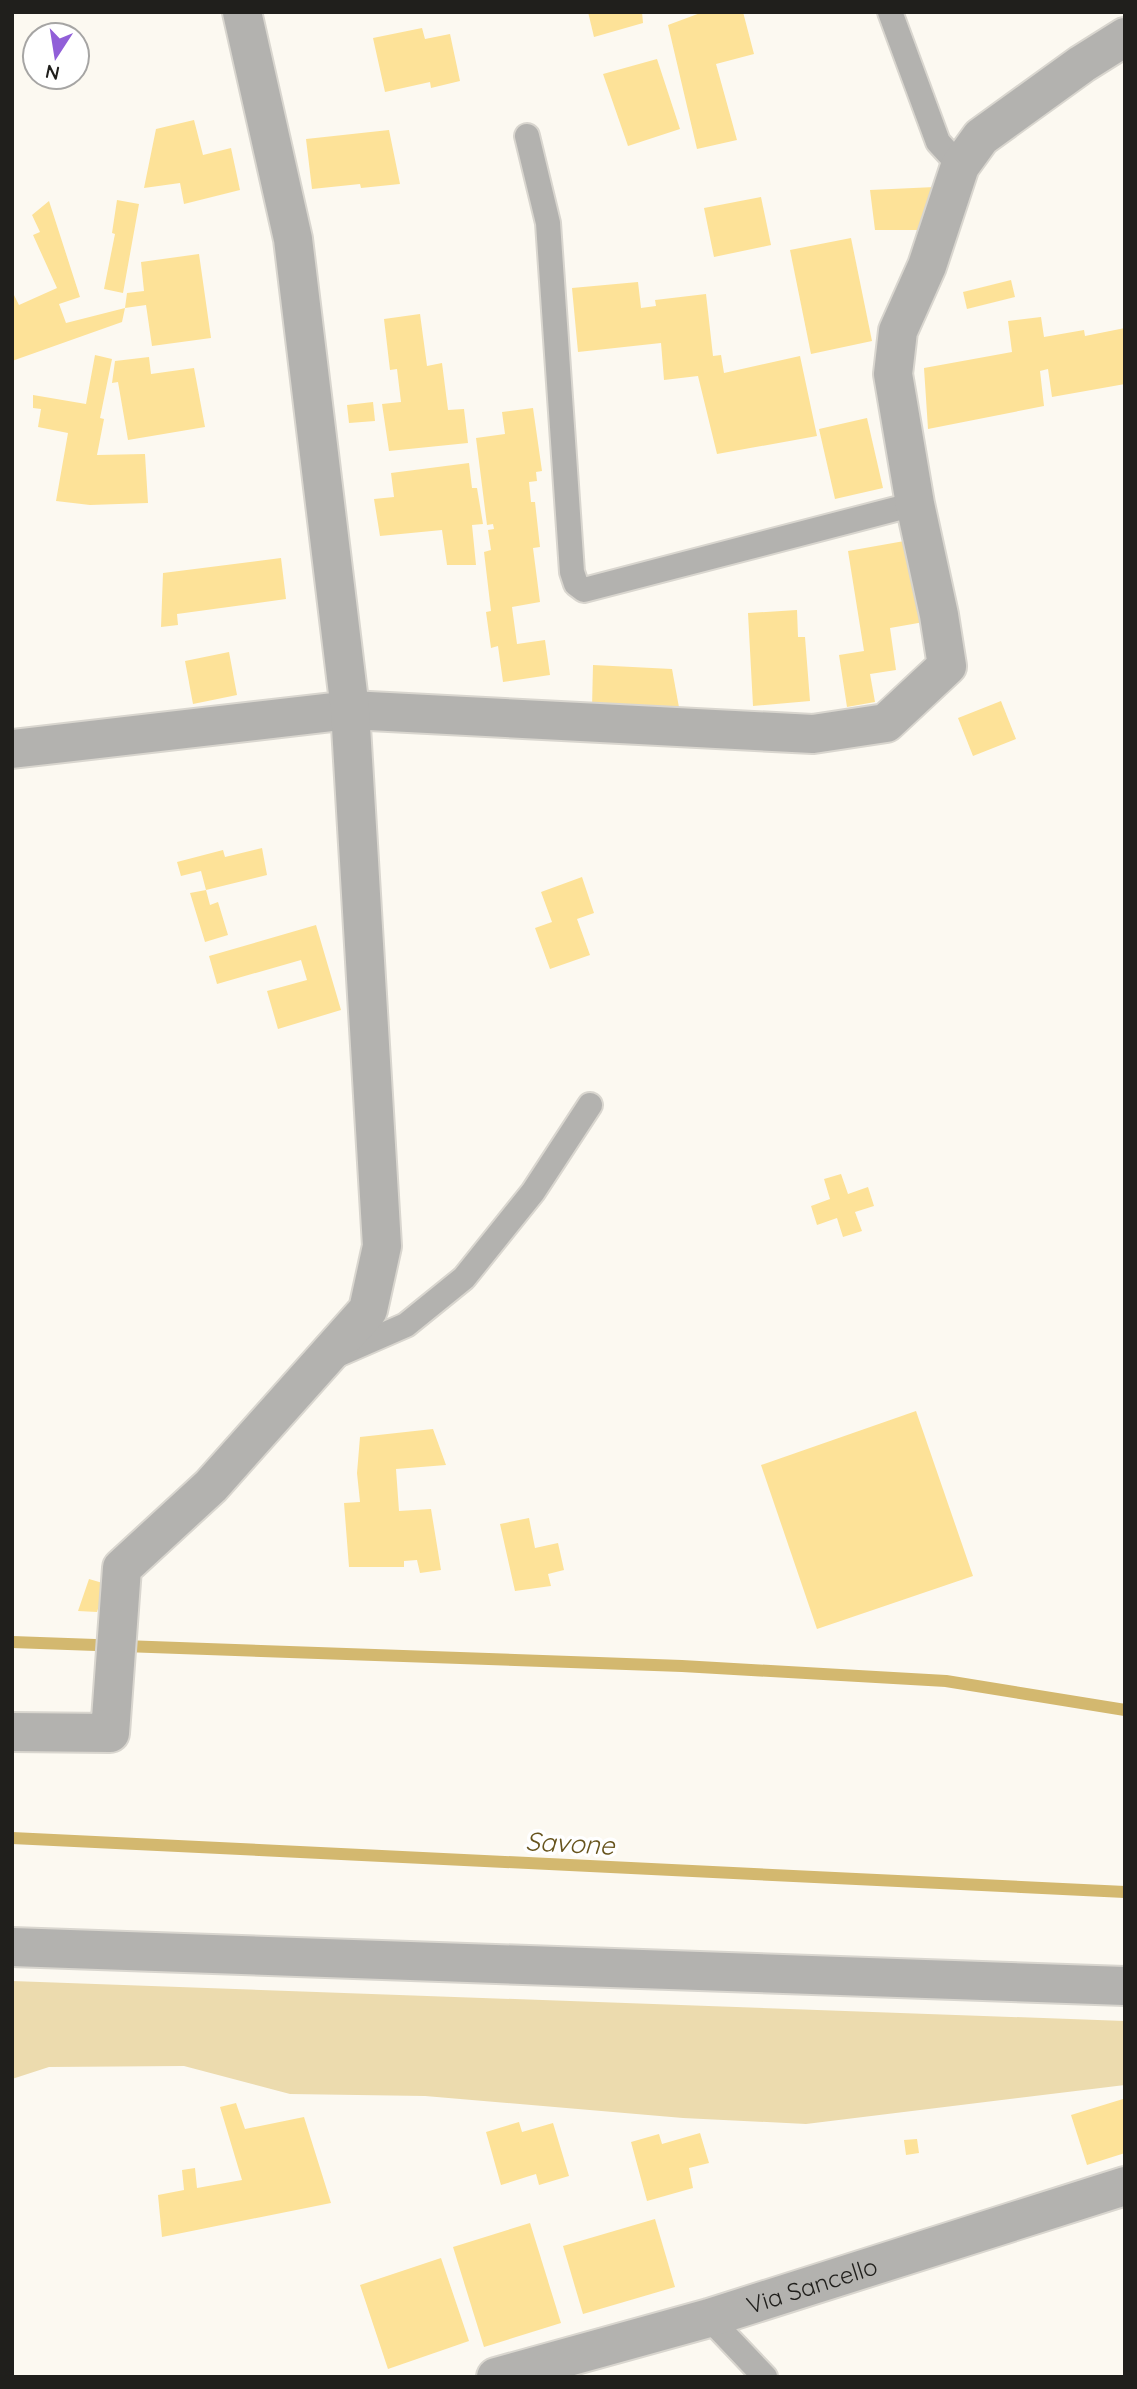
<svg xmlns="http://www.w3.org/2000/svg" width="1137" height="2389" viewBox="0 0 1137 2389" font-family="Quicksand,sans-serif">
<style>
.green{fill:#ecdbae}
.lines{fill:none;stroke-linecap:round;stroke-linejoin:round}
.stream{stroke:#d3b86f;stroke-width:12}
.building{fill:#fde298}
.service-casing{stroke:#d9d6cf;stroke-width:28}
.minor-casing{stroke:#d9d6cf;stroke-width:42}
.service{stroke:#b3b2af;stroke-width:24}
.minor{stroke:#b3b2af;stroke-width:38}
.labels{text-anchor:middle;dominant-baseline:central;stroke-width:7;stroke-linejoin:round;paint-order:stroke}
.street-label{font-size:24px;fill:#201f1c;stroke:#fff}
.water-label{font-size:26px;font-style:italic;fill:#67541d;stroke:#fff}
</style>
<rect width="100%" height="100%" fill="#fcf9f1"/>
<!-- green -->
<polygon class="green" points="12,1981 1125,2021 1125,2085 806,2124 683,2118 425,2096 290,2094 184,2066 49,2067 12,2079"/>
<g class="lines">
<!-- stream -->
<g class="stream">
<polyline points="12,1642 682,1666 946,1681 1125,1710"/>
<polyline points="12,1838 1125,1892"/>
</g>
</g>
<!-- building -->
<g class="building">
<polygon points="588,12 642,12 643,23 594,37"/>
<polygon points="703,12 743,12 754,54 716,64 737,140 697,149 668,25"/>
<polygon points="422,28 425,39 450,34 460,81 431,88 430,82 385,92 373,38"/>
<polygon points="657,59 680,129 628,146 603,74"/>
<polygon points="194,120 203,155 231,148 240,190 184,204 180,183 144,188 156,129"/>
<polygon points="389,130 400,184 361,188 360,184 312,189 306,139"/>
<polygon points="935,187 932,230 875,230 870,190"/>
<polygon points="761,197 771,245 714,257 704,208"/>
<polygon points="117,200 139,204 123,293 104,289 115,234 112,233"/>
<polygon points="49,201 80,297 59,304 66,323 125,308 122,322 12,361 12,291 19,305 57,288 33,235 40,232 32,215"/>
<polygon points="851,238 872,341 811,354 790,250"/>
<polygon points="199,254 211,338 152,346 146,305 125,308 127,293 144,291 141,262"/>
<polygon points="1011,280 1015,297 967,309 963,292"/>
<polygon points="638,282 641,308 656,306 655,300 706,294 713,356 721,355 724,373 800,356 817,436 717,454 698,376 664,380 661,343 578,352 572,288"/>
<polygon points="420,314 427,366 442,363 448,410 464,409 468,443 389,451 382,404 401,402 397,369 390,370 384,319"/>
<polygon points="1041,317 1044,337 1084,330 1085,336 1125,328 1125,384 1052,397 1048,369 1040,371 1044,406 928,429 924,368 1012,352 1008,321"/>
<polygon points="95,355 112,359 100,418 104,419 97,455 145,454 148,503 90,505 56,501 68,433 38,427 41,409 33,408 33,395 86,404"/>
<polygon points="149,357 151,374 194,368 205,427 128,440 118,382 112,383 115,361"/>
<polygon points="373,402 375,421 349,423 347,405"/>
<polygon points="533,408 542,471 536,472 537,481 529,482 531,502 535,502 540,547 533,548 540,602 512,607 517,644 545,640 550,675 503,682 498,646 491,648 486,612 491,611 484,552 491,550 488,530 494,529 493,524 487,525 476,438 505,434 502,412"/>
<polygon points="867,418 883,488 835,499 819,429"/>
<polygon points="469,463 472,488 477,488 483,524 472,525 476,565 447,565 442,530 380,536 374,499 394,497 391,473"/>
<polygon points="910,540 924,622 890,628 896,670 870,674 875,702 847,707 839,655 864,651 848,551"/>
<polygon points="281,558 286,599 177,614 178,625 161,627 163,573"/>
<polygon points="797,610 798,637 805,637 810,701 753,706 748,613"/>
<polygon points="229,652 237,695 193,704 185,661"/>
<polygon points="593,665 672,669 680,713 592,708"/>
<polygon points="1001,701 1016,739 973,756 958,718"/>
<polygon points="262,848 267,875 206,890 201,871 181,876 177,862 223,850 225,857"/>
<polygon points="582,877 594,913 577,919 590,955 550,969 535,928 552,922 541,892"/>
<polygon points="206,890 210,905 218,902 228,935 205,942 190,893"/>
<polygon points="316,925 341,1010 278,1029 267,991 307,980 301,960 217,984 209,956"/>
<polygon points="841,1174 848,1194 868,1187 874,1206 855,1212 862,1231 843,1237 837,1218 817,1225 811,1206 830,1199 824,1179"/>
<polygon points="916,1411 973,1576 817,1629 761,1465"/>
<polygon points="433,1429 446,1465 396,1469 399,1511 431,1509 441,1570 420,1573 417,1560 404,1561 404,1567 349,1567 344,1503 360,1502 357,1473 360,1437"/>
<polygon points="529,1518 535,1548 558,1543 564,1570 548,1574 551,1586 515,1591 500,1524"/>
<polygon points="89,1579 106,1584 97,1612 78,1611"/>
<polygon points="1123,2099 1125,2153 1087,2165 1071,2115"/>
<polygon points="236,2103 245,2129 304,2117 331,2203 162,2237 158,2195 184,2190 182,2170 195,2168 197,2188 242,2180 220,2107"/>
<polygon points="519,2122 522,2132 553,2123 569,2176 539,2185 536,2174 501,2185 486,2132"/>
<polygon points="700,2133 709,2163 689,2168 693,2188 647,2201 631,2142 659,2134 662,2144"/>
<polygon points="917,2139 919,2153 906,2155 904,2140"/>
<polygon points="655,2219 675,2287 583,2314 563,2246"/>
<polygon points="530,2223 561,2323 484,2347 453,2247"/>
<polygon points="441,2258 469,2341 388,2369 360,2285"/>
</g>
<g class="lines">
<!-- service casing -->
<g class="service-casing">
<g id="service">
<polyline points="890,12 938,142 960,166"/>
<polyline points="527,136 548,223 572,572 576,584 584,590 915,504"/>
<polyline points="335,1356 406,1325 464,1278 533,1192 590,1105"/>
<polyline points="709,2318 765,2377"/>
</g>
</g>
<!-- minor casing -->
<g class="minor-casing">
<g id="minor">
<polyline points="12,749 350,710 813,734 886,723 947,666 939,615 915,504 893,374 898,331 927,266 960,166 981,137 1082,64 1125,37"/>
<polyline points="12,1732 110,1733 122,1568 211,1486 368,1310 382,1246 350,710 293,239 242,12"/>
<polyline points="12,1947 1125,1986"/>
<path id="s1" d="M 496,2377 L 709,2318 L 1125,2186"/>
</g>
</g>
<!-- service -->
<use href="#service" class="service"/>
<!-- minor -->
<use href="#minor" class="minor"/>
</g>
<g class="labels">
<!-- street labels -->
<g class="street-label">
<text stroke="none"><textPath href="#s1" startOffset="329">Via Sancello</textPath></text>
</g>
<!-- water labels -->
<g class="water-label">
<text transform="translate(570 1843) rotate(3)">Savone</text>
</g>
</g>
<!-- border -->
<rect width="1137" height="2389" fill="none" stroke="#201f1c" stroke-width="28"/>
<!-- north arrow -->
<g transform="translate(56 56) rotate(192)"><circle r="33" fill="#ffffff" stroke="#a6a5a4" stroke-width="2"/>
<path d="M0-5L12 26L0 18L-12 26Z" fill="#915fd8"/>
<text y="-10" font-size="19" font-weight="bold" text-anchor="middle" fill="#201f1c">N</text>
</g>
</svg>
